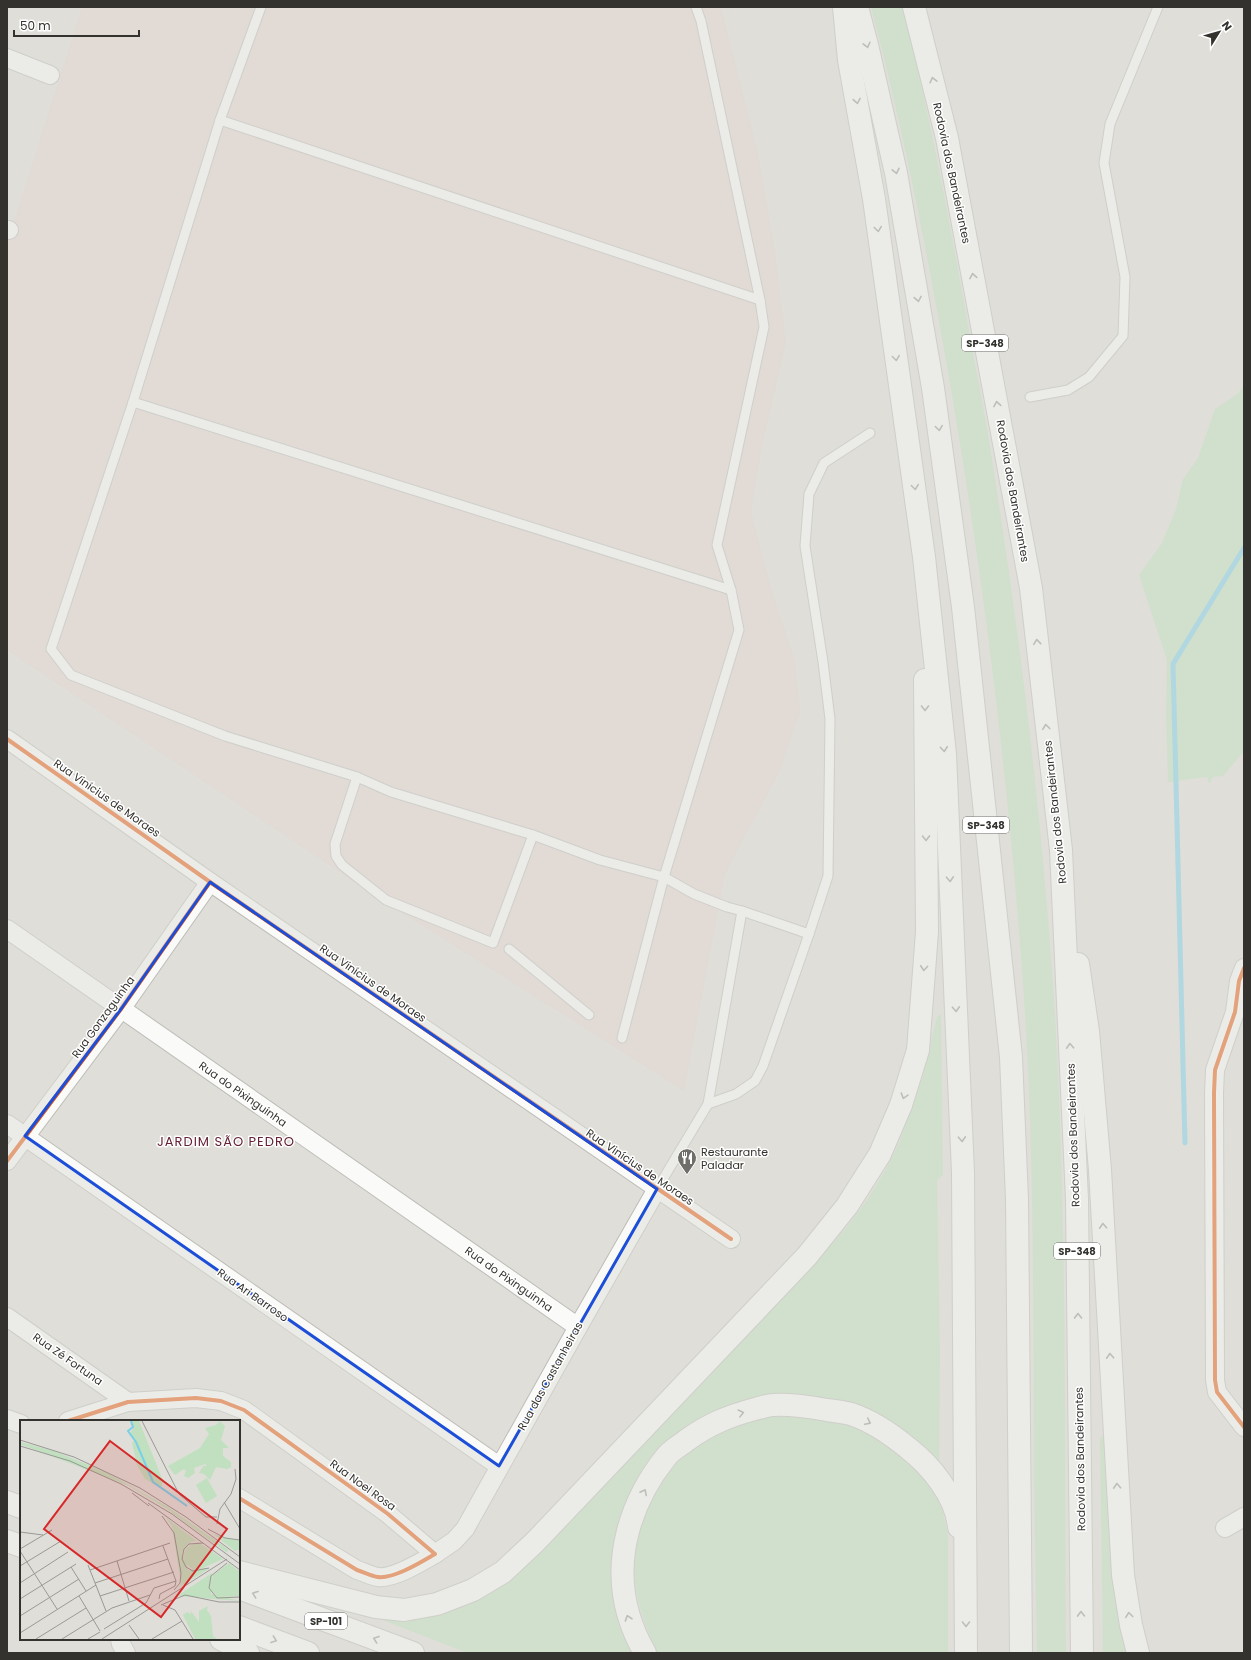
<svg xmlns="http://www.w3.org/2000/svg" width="1251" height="1660" viewBox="0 0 1251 1660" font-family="Poppins,sans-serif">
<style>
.industrial{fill:#e4d5d1}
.green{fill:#c1e0bf}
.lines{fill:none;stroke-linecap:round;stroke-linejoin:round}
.stream{stroke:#7bcfe8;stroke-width:5}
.service-casing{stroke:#bdbcb8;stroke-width:11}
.minor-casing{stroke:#bdbcb8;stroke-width:20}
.trunk-casing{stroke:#bdbcb8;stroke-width:24}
.motorway-casing{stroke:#bdbcb8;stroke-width:24}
.service{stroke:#fafaf9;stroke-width:9}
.minor{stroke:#fafaf9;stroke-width:18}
.trunk{stroke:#fafaf9;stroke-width:22}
.motorway{stroke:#fafaf9;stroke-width:22}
.cycleway-casing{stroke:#fff;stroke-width:6}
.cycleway{stroke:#e8590c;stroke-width:4}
.oneway{stroke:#969694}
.marked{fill:none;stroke:#1d4ed8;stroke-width:3;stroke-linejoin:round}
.labels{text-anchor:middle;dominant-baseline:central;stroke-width:3;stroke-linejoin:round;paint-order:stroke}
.shield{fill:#fff;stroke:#70706d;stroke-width:1}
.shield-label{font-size:10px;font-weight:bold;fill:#33322e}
.street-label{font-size:11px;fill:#33322e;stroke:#fff}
.poi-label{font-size:11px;fill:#33322e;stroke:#fff;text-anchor:start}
.quarter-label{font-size:13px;letter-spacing:1px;fill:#652136;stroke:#fff}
.inset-river{fill:none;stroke:#7bcfe8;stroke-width:2}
.inset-road{fill:none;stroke:#9a9995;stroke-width:1}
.view{fill:#d62828;fill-opacity:0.15;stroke:#d62828;stroke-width:2}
.inset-edge{fill:none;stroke:#33322e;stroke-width:2}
</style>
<rect width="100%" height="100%" fill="#dfded9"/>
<!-- industrial -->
<polygon class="industrial" points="82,7 721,7 757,148 775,251 786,343 762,446 751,512 772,591 795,661 800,713 779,773 725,874 684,1091 371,893 7,650 7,243"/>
<!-- green -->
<g class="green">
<path d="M 871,7 L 902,7 C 931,117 951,229 971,342 C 979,385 988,429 994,473 C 1020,637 1040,804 1052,970 C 1068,1197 1064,1425 1066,1653 L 1037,1653 C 1036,1597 1035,1542 1034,1486 C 1033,1314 1035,1141 1022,970 C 1007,766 982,567 947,366 C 926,245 902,125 871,7 Z"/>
<polygon points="1244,385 1244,751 1223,776 1213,777 1209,784 1207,777 1168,782 1166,715 1167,660 1139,575 1162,543 1176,509 1183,479 1198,458 1215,409 1239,393"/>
<polygon points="941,1014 943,1175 937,1180 940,1351 939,1467 913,1438 761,1397 730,1405 698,1420 630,1496 633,1653 467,1653 383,1620 382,1615 456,1605 749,1332 822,1255 847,1227 867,1200 885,1171 899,1143 922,1079 937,1017"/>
<path d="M 773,1415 L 807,1415 L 833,1419 L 861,1430 L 888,1443 L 928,1480 L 941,1505 L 948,1534 L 948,1653 L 658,1653 C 640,1619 630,1580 635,1541 C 638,1526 646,1510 654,1496 C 664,1477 679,1459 696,1445 C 716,1430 749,1422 773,1415 Z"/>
<polygon points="1106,1436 1131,1653 1103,1653 1100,1437"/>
</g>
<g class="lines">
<!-- stream -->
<polyline class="stream" points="1185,1143 1173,664 1244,548"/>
<!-- service casing -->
<g class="service-casing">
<g id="service">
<polyline points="261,7 220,120 133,402 51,649 71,675 225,736 357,777 391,792 533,835 600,860 664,877 694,894 727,907 742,911 708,1104 657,1189"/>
<polyline points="220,120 760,300"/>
<polyline points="1030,397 1068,390 1089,377 1123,336 1125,277 1104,163 1110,124 1158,7"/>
<polyline points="133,402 731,590"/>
<polyline points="357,777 335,844 336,856 342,865 386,900 493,943 533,835"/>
<polyline points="742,911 809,934 828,876 830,719 823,662 805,546 809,494 824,463 870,433"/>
<polyline points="509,949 589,1015"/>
<polyline points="622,1038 664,877 739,630 731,590 717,545 764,327 760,300 701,21 696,7"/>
<polyline points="708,1104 736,1094 755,1081 763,1066 809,934"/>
</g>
</g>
<!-- minor casing -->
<g class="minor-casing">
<g id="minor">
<polyline points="7,58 50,75"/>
<polyline points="7,230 9,230"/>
<polyline points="7,739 210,882 731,1239"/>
<polyline points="7,929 578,1327"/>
<polyline points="1244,968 1239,981 1235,1012 1215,1070 1214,1093 1215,1380 1217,1392 1244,1427"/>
<polyline points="7,1124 499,1466"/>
<polyline points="7,1161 121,1009 210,882"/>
<polyline points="7,1317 128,1402"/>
<polyline points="7,1419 21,1424"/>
<path d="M 68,1421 L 128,1402 L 196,1398 L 221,1401 L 244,1410 L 388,1514 L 435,1554 C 421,1562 394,1579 378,1577 C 371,1576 364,1572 357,1570 L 239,1498"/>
<polyline points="1225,1528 1244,1517"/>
<polyline points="435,1554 454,1541 465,1529 578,1327 657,1189"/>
<polyline points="120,1639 121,1644 126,1653"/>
</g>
</g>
<!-- trunk casing -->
<g class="trunk-casing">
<g id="trunk">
<polyline points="7,1502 21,1507"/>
<polyline points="7,1541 21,1546"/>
<polyline points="239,1588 413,1653"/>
<polyline points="239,1627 308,1653"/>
</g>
</g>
<!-- motorway casing -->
<g class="motorway-casing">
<g id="motorway">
<polyline points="844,7 849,60 874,199 924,557 945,754 963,1173 966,1653"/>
<polyline points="857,7 867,45 896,173 933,388 963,607 1011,1057 1017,1199 1021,1653"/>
<polyline points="914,7 947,138 1031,588 1061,850 1077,1199 1082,1653"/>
<polyline points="1078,964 1088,1031 1100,1170 1123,1575 1131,1625 1138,1653"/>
<polyline points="239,1572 376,1607 404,1610 437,1604 473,1590 503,1572 535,1542 807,1256 847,1206 880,1154 901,1105 918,1050 927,932 925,680"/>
<polyline points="221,1639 248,1653"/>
<path d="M 645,1653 C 623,1615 617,1573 628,1531 C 635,1505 649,1478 666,1457 C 671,1450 681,1445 687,1440 C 709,1424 729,1416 755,1409 C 761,1408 767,1405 773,1405 C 791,1404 810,1407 827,1410 C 835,1411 843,1412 851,1414 C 872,1421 891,1434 908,1448 C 931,1466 956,1496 959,1527"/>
</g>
</g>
<!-- service -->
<use href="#service" class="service"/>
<!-- minor -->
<use href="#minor" class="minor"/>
<!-- trunk -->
<use href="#trunk" class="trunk"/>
<!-- motorway -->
<use href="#motorway" class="motorway"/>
<!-- cycleway casing -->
<g class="cycleway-casing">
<g id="cycleway">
<polyline points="7,739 210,882 731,1239"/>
<polyline points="1244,968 1239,981 1235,1012 1215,1070 1214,1093 1215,1380 1217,1392 1244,1427"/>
<polyline points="7,1161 121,1009 210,882"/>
<path d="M 68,1421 L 128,1402 L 196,1398 L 221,1401 L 244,1410 L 388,1514 L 435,1554 C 421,1562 394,1579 378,1577 C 371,1576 364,1572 357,1570 L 239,1498"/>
</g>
</g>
<!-- cycleway -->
<use href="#cycleway" class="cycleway"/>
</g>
<!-- one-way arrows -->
<defs><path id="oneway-chevron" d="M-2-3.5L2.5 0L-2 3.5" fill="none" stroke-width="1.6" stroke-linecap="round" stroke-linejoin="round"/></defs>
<g class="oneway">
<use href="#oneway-chevron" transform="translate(867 45) rotate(76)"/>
<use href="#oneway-chevron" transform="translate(933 80) rotate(-104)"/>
<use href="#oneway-chevron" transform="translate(857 101) rotate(80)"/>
<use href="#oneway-chevron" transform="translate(896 171) rotate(78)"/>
<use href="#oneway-chevron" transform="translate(878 229) rotate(82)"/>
<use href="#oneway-chevron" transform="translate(973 276) rotate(-100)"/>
<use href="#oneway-chevron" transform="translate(918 299) rotate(80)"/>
<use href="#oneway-chevron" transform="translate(896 358) rotate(82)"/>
<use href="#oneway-chevron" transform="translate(997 404) rotate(-100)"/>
<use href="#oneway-chevron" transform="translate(939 428) rotate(82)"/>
<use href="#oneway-chevron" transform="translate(915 487) rotate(82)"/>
<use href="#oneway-chevron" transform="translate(1037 642) rotate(-96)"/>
<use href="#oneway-chevron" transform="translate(925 708) rotate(90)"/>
<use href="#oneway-chevron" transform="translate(1046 727) rotate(-97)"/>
<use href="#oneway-chevron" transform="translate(944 749) rotate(85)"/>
<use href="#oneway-chevron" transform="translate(926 838) rotate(89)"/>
<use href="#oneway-chevron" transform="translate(950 879) rotate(87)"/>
<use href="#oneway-chevron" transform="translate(924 968) rotate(94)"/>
<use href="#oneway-chevron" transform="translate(956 1009) rotate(87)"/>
<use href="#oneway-chevron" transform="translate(1070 1046) rotate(-93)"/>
<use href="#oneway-chevron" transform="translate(904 1096) rotate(107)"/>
<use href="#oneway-chevron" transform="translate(962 1139) rotate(87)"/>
<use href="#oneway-chevron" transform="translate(1103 1226) rotate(-93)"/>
<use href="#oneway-chevron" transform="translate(1078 1316) rotate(-91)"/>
<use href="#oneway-chevron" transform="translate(1110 1356) rotate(-93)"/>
<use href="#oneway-chevron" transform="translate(741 1413) rotate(-14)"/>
<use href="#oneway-chevron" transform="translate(868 1422) rotate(26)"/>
<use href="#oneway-chevron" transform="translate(1117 1486) rotate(-93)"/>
<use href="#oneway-chevron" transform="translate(644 1492) rotate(-63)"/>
<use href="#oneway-chevron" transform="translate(255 1594) rotate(-160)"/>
<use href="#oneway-chevron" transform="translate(1081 1614) rotate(-91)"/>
<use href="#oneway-chevron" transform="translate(1129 1615) rotate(-98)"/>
<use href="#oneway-chevron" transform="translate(628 1618) rotate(-109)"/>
<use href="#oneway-chevron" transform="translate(966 1624) rotate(90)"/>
<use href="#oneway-chevron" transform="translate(376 1639) rotate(-160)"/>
<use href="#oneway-chevron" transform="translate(274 1640) rotate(20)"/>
</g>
<!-- marked area -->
<path d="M0 0H1251V1660H0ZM 210,882 L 657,1189 L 499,1466 L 25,1136 L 121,1009 Z" fill="#dfded9" fill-opacity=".55" fill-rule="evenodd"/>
<path class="marked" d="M 210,882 L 657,1189 L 499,1466 L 25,1136 L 121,1009 Z"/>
<!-- icons -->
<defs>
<g id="restaurant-pin" transform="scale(1)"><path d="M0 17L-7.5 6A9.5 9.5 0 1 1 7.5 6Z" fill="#6f6e6a" stroke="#fff"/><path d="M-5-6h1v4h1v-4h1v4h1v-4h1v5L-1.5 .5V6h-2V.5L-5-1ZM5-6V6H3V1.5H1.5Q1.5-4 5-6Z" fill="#fff"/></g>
</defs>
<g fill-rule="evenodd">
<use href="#restaurant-pin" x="687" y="1158"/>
</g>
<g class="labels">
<!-- shield labels -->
<g class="shield">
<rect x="962" y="335" width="46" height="16" rx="3"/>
<rect x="963" y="817" width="46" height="16" rx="3"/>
<rect x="1054" y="1243" width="46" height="16" rx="3"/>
<rect x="305" y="1613" width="42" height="16" rx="3"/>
</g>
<g class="shield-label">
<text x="985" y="343">SP-348</text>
<text x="986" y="825">SP-348</text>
<text x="1077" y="1251">SP-348</text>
<text x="326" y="1621">SP-101</text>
</g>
<!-- street labels -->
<g class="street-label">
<text transform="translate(952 173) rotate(78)">Rodovia dos Bandeirantes</text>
<text transform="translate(1013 491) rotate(80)">Rodovia dos Bandeirantes</text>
<text transform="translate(107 798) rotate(35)">Rua Vinícius de Moraes</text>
<text transform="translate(1055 812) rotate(-96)">Rodovia dos Bandeirantes</text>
<text transform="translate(373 983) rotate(35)">Rua Vinícius de Moraes</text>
<text transform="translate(103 1017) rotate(-54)">Rua Gonzaguinha</text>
<text transform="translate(243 1094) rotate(35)">Rua do Pixinguinha</text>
<text transform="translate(1073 1135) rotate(-92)">Rodovia dos Bandeirantes</text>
<text transform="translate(640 1167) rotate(34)">Rua Vinícius de Moraes</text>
<text transform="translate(509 1279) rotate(35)">Rua do Pixinguinha</text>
<text transform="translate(253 1295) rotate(35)">Rua Ari Barroso</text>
<text transform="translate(68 1359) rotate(35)">Rua Zé Fortuna</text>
<text transform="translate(550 1376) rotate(-61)">Rua das Castanheiras</text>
<text transform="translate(1080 1459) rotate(-91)">Rodovia dos Bandeirantes</text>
<text transform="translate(363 1485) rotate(36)">Rua Noel Rosa</text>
</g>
<!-- poi labels -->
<g class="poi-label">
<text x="701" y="1152">Restaurante<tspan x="701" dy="13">Paladar</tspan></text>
</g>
<!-- quarter labels -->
<g class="quarter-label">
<text x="226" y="1141">JARDIM SÃO PEDRO</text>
</g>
</g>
<!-- overview -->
<g transform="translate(20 1420)">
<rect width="220" height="220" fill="#dfded9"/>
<path d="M 111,1 L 119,1 L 143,61 L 141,68 L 125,59 L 117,45 L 112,23 L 115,20 L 109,15 L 113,9 ZM 200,1 L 205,6 L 201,20 L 209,28 L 203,28 L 203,36 L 211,42 L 211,47 L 207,49 L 196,47 L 190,60 L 184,54 L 179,53 L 183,46 L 187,46 L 185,44 L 174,48 L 175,53 L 168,58 L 164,56 L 166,51 L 164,49 L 155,55 L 148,46 L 180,28 L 189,14 L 185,8 L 196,5 ZM 0,22 L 34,31 L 86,52 L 148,87 L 209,130 L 206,132 L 147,89 L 109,66 L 0,24 ZM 187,58 L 197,76 L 186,83 L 176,65 ZM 145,97 L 177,121 L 171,122 L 162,132 L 168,150 L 190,148 L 158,168 L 161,164 L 152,106 ZM 184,107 L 193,114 L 220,121 L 220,129 L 215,131 ZM 178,122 L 203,139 L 176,151 L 165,144 L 164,133 L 167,127 ZM 209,143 L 220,152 L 220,176 L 199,177 L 190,170 L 193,155 ZM 192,153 L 191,174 L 220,181 L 157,176 ZM 188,186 L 187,190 L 191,196 L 193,216 L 197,219 L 175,219 L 163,195 L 167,192 L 171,194 L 171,191 L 179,202 L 179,191 Z" fill="#c1e0bf"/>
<path class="inset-river" d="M 111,1 L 113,7 L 108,11 L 116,22 L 133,62 L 167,86"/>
<path class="inset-road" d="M 122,1 L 159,74 L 186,97 L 197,97M 0,20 L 54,37 L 120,68 L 166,97 L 220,137M 0,26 L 50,41 L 101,64 L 152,94 L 220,144M 112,73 L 129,86M 204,82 L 220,109M 128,83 L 220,150M 142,96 L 154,113 L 161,153 L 160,163 L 154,170M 197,104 L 200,89 L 211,74 L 216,59 L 215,49M 188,109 L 205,118 L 220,120M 0,112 L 23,115M 183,123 L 169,124 L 164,129 L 162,139 L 166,147 L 173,151 L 189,148M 143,126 L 156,161M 0,129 L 32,110M 0,131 L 37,189M 97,141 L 109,181M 207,143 L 191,156 L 189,168 L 197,178 L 220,177M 68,145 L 86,191M 0,146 L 41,121M 51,147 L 66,171M 70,150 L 150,123M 0,163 L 48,132M 75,163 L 148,139M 59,176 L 80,211M 80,176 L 154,152M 0,179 L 56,144M 141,185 L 165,175 L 199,182 L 220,182M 143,185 L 155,190 L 173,219M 0,196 L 59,159M 109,205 L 119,219M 84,209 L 126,183 L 134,168 L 156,161 L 155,166 L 140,174 L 139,179M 0,213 L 76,165M 16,219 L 66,188M 42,219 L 92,188 L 130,175M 68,219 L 80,212M 82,219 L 207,139M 132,219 L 162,201"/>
<path class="view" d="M 90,21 L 207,109 L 141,197 L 24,109 Z"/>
<rect width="220" height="220" class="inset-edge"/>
</g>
<!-- border -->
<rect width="1251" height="1660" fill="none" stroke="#33322e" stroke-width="16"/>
<!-- north arrow -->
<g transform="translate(1219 32) rotate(53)" stroke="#ffffff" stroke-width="3" paint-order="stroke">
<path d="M0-3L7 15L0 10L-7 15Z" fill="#33322e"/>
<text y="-6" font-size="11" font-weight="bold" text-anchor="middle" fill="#33322e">N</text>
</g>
<!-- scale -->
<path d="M14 30v6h125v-6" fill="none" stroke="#33322e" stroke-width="2"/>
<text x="20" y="30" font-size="12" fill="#33322e" stroke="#ffffff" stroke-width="3" paint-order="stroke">50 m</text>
</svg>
